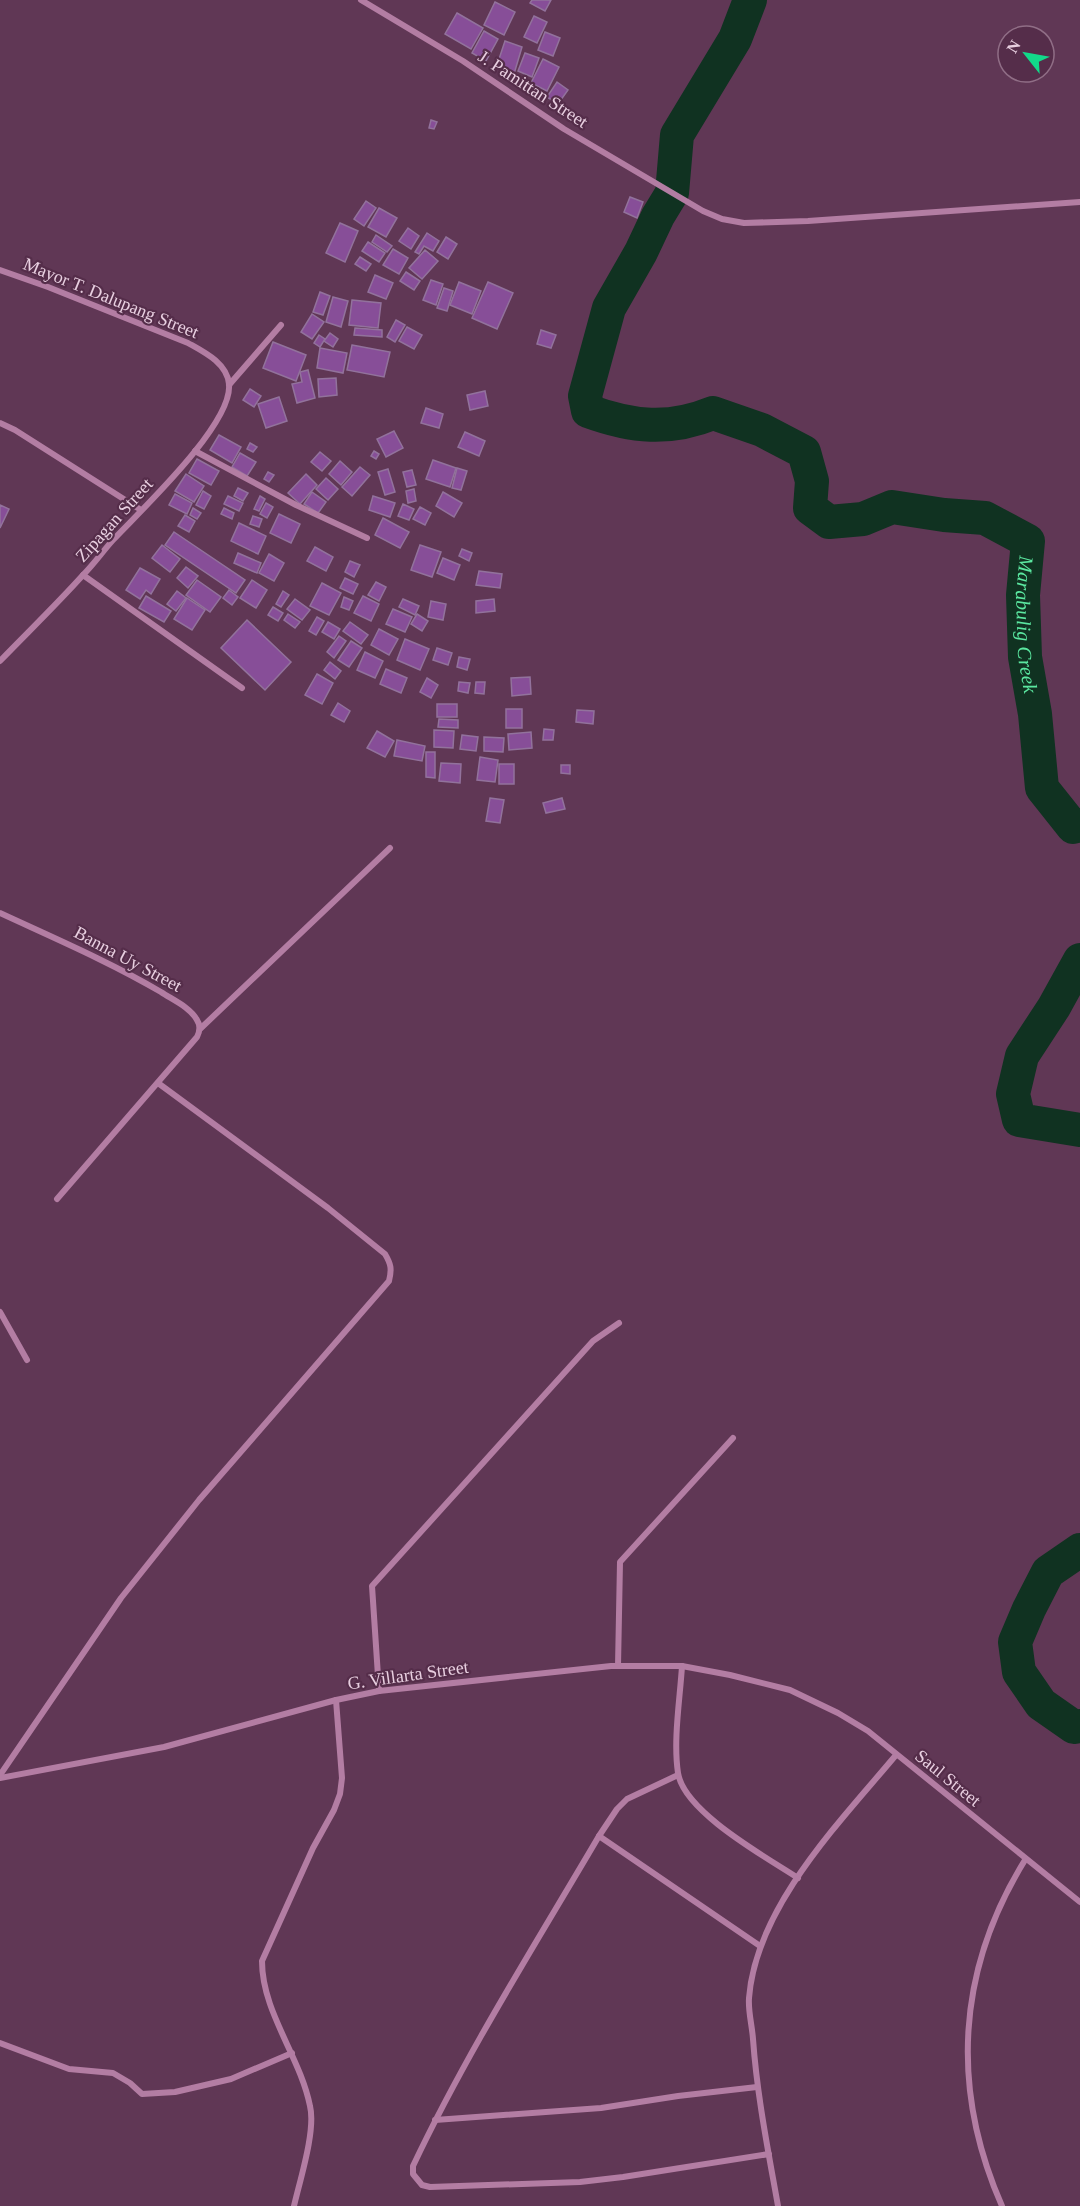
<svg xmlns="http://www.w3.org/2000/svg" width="1080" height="2206" viewBox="0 0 1080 2206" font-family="Georgia,serif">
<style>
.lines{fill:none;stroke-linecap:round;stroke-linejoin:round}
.river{stroke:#103221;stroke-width:34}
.building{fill:#874e98;stroke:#92729c;stroke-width:1.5}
.minor{stroke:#b37da3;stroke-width:6}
.labels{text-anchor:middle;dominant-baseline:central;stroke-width:4.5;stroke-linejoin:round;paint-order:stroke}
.street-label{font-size:18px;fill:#e8cfe0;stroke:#552d4a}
.water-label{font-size:20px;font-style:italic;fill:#5be7a0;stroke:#552d4a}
</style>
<rect width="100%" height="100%" fill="#603755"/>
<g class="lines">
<!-- river -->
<g class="river">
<path id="s1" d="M 750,0 L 735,39 L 677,135 L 672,193 L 658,216 L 641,252 L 609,308 L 585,396 L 588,411 C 632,427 669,431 713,413 L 762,430 L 804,452 L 812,481 L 810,508 L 829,522 L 863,519 L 892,507 L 944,515 L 985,518 L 1028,541 L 1023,595 L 1025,657 L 1035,714 L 1042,788 L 1073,827 L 1080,825"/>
<polyline points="1080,960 1054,1007 1022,1056 1013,1094 1019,1120 1080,1130"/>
<polyline points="1080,1550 1048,1572 1029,1609 1015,1642 1019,1672 1041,1704 1074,1727 1080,1726"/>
</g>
</g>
<!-- building -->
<g class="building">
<polygon points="532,0 551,0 545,11 530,3"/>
<polygon points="495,2 515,12 504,35 484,25"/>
<polygon points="457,13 483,28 471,49 445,34"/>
<polygon points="534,16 547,22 537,43 524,37"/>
<polygon points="484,31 498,39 486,61 472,53"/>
<polygon points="545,32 560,38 553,56 538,50"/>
<polygon points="505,41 522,47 514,74 496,68"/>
<polygon points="525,53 539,58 532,77 518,71"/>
<polygon points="543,59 559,67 547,91 531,83"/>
<polygon points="557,82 568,90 558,104 547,97"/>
<polygon points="431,120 437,122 434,129 429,128"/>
<polygon points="630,197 643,202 637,218 624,212"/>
<polygon points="366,201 376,208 364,226 354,219"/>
<polygon points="379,208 397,218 386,237 368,227"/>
<polygon points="340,223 358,231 345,262 326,253"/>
<polygon points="408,228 419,236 411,249 399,241"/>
<polygon points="427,233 439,241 433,251 424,246 419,254 415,252"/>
<polygon points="376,235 392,246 387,252 372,242"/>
<polygon points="446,237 457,244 448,259 437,252"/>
<polygon points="368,242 385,253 379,262 362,251"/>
<polygon points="393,249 408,258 399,274 383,265"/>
<polygon points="425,250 438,261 422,279 409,268"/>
<polygon points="360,257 371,264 366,271 355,264"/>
<polygon points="406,272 420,281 414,290 400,281"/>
<polygon points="375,275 393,283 386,299 368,292"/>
<polygon points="431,280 443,284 436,305 423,300"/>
<polygon points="459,282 481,291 472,314 450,305"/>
<polygon points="488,282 513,293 497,329 472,318"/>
<polygon points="444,288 453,291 447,311 437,308"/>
<polygon points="320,292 330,296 323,315 313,312"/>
<polygon points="333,297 348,301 341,327 326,322"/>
<polygon points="352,300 381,303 378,328 349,325"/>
<polygon points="312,314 324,322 312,339 301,332"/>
<polygon points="396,320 405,325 395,342 387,337"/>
<polygon points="407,327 422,335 414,349 399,341"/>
<polygon points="355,328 382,330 382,337 354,335"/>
<polygon points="541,330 556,335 551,348 537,344"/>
<polygon points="330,333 338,339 333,347 324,341"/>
<polygon points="319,335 325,339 320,347 314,343"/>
<polygon points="273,342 306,355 296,381 263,368"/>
<polygon points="352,345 390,352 384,377 347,370"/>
<polygon points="320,348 347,353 343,373 317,368"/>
<polygon points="308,370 315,398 297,403 292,384 302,382 300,372"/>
<polygon points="336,378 337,395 319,397 318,379"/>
<polygon points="250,389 261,396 254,407 243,400"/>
<polygon points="485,391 488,406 470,410 467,395"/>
<polygon points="279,397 287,421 266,428 258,404"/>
<polygon points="426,408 443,414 439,428 421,423"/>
<polygon points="394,431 403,448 386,457 377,439"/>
<polygon points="465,432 485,441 479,456 458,447"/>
<polygon points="219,435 241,447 232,463 210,450"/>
<polygon points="250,443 257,447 253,452 247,449"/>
<polygon points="374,451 379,454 376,459 371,456"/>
<polygon points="320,452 331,461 322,471 311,462"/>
<polygon points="240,453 256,462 247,476 232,467"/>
<polygon points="197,459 219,471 211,485 189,473"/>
<polygon points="433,460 456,468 450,487 426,479"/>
<polygon points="340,461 352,472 341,485 329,474"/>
<polygon points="360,467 370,475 352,496 342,487"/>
<polygon points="457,468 467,471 461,490 452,488"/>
<polygon points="388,469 395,492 385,495 378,472"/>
<polygon points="412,470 416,485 407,487 403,472"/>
<polygon points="268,472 274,475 269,482 264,479"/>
<polygon points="186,474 204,486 194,502 175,491"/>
<polygon points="306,474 317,485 300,504 288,493"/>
<polygon points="326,478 338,489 328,500 316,489"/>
<polygon points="238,488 248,493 243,501 234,496"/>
<polygon points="414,489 416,501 408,503 406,491"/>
<polygon points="203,491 211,496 204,509 196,505"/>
<polygon points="312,492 326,502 318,513 304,504"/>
<polygon points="443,492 462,503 454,517 436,506"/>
<polygon points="175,494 192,503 187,514 169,505"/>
<polygon points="228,496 243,503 239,511 224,504"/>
<polygon points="260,496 265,499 259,511 254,509"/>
<polygon points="373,496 395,503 390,517 369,510"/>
<polygon points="266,503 273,507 267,518 260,514"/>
<polygon points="403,504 414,509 409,520 398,516"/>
<polygon points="0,505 9,509 0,528"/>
<polygon points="420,507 431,513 425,525 413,519"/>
<polygon points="193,508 201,513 197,519 190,515"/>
<polygon points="224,508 234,513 232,519 221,514"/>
<polygon points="279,514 300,524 291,543 270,533"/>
<polygon points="185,515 195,521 189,532 178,526"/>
<polygon points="253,516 262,519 259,527 250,524"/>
<polygon points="383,518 409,532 400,548 375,535"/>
<polygon points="239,523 266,536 258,554 231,541"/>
<polygon points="174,532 245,580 236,593 165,545"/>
<polygon points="162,545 180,559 170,572 152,558"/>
<polygon points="420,545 441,552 432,577 411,570"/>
<polygon points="315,547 333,557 326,571 307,561"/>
<polygon points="462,549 472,553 469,561 459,556"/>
<polygon points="238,553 261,563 257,573 234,563"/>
<polygon points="269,554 284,563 274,581 259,573"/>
<polygon points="443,558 460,565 454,580 437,573"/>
<polygon points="350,561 360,565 354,577 345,572"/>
<polygon points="186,567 198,576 188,588 177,578"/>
<polygon points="140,568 160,579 151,594 146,590 140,599 126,590"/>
<polygon points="479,571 502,574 500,588 476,585"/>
<polygon points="345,578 358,584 353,594 340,588"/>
<polygon points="197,580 221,597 210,612 186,595"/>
<polygon points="252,580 267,590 256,608 240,598"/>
<polygon points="376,582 386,587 379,601 368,595"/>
<polygon points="322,583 341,593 329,615 310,606"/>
<polygon points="229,590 238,597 232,605 223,598"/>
<polygon points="177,591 186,598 176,611 167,604"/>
<polygon points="283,591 289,595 281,607 276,604"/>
<polygon points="146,596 171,611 164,622 139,608"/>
<polygon points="363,596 379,604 371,621 354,613"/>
<polygon points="344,597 353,601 349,610 341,607"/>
<polygon points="187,598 205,610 192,630 174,619"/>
<polygon points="295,599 310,610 302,620 287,609"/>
<polygon points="403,599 419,606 415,615 399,607"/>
<polygon points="494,599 495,611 476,613 476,601"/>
<polygon points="431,601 446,604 443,620 428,617"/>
<polygon points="273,607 283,613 278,621 268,615"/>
<polygon points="393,609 412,617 405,632 386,624"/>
<polygon points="288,614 300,622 295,628 284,620"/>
<polygon points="417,614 428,621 422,631 411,624"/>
<polygon points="317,617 324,621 316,635 309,631"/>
<polygon points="247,620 291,662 265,690 221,648"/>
<polygon points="328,622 340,629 334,639 322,632"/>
<polygon points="350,622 368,635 361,644 343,631"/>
<polygon points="379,629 398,639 389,655 371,645"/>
<polygon points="339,636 346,641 334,658 327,652"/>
<polygon points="405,639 429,649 420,670 397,660"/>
<polygon points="351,641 362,648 349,667 338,660"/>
<polygon points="437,648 452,653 448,665 433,660"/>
<polygon points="365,652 383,661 375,678 357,670"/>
<polygon points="459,657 470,659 467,670 457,667"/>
<polygon points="330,662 341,671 335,679 324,670"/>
<polygon points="386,669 407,678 401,693 380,684"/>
<polygon points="317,674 333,683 322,704 305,695"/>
<polygon points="530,677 531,694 512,696 511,678"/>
<polygon points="427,678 438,685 431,698 420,692"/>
<polygon points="459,682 470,683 468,693 458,691"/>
<polygon points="476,682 485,682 484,694 475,693"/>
<polygon points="338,703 350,711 344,722 331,715"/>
<rect x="437" y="704" width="20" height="13"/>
<rect x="506" y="709" width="16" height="19"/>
<polygon points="577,710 594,711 593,724 576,722"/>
<polygon points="439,719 458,720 458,728 438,727"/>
<polygon points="544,729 554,730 553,740 543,740"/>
<polygon points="434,730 454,731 453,748 434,747"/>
<polygon points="377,731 394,741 385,757 367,748"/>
<polygon points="531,732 532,748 509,750 508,734"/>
<polygon points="462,735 478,737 476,751 460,749"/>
<polygon points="484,737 504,738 503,752 484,751"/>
<polygon points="397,740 425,746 422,761 394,756"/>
<polygon points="426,752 435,752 435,778 426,777"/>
<polygon points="480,757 498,760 495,782 477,780"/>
<polygon points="441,763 461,764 460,783 439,781"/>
<rect x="499" y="764" width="15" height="20"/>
<polygon points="561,765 570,765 570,774 561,773"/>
<polygon points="490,798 504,800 500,823 486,821"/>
<polygon points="562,798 565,809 546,813 543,803"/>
</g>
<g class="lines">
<!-- minor -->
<g class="minor">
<polyline points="361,0 463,61 564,129 703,211 722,219 744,223 808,221 1080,202"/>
<path d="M 0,270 L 48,287 L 188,343 C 204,352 227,363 229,384 C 233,424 141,510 113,540 C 103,551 94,564 83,575 C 57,604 28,632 0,661"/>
<polyline points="229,385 281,325"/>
<polyline points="0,423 15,430 141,510"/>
<polyline points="195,451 296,505 367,538"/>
<polyline points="83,575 242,688"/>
<path d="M 0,913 C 54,938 110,962 161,992 C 173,1000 190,1007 197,1020 C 201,1026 200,1031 197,1037 L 57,1199"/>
<polyline points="200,1029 390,848"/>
<polyline points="0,1312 27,1360"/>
<polyline points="618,1666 620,1562 733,1438"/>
<path d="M 682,1666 C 680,1699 673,1740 678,1773 C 684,1812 766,1857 798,1878"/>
<polyline points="379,1691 372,1586 593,1341 619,1323"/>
<path d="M 0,1775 L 121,1598 L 199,1500 L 389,1281 C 392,1269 391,1264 385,1254 L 328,1208 L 158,1083"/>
<path d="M 678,1775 L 627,1799 L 617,1809 L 599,1836 C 535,1945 467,2052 413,2166 L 413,2174 L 422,2185 L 430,2187 L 580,2182 L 623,2177 L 769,2154"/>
<polyline points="0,1778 164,1747 336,1700 379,1691 611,1666 682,1666 730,1675 790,1690 838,1713 868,1731 1080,1902"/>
<polyline points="599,1836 760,1946"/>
<polyline points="0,2043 69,2069 113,2073 130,2083 142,2094 175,2092 231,2079 292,2053"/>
<polyline points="435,2120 601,2108 678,2096 757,2087"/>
<path d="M 294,2206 C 300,2180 316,2130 310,2106 C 300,2056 262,2012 262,1961 L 313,1848 L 334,1810 L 340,1794 L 342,1778 L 336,1700"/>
<path d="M 778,2206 C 768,2150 757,2095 753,2039 C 752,2025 748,2011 749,1998 C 756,1907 840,1822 896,1755"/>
<path d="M 1002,2206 C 950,2088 957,1970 1025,1860"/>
</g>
</g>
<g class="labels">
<!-- street labels -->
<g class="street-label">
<text transform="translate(533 89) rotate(33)">J. Pamittan Street</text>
<text transform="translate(111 298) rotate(22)">Mayor T. Dalupang Street</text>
<text transform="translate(114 520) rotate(-48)">Zipagan Street</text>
<text transform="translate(128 959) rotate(28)">Banna Uy Street</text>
<text transform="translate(408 1675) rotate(-8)">G. Villarta Street</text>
<text transform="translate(948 1778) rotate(39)">Saul Street</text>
</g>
<!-- water labels -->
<g class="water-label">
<text stroke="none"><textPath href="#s1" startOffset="1050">Marabulig Creek</textPath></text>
</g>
</g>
<!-- north arrow -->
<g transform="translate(1026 54) rotate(301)"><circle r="28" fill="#552d4a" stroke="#906e86" stroke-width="1.5"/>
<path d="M0-4.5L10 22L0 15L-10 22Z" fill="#12d98a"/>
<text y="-9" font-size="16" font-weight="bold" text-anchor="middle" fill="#e8cfe0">N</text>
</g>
</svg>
